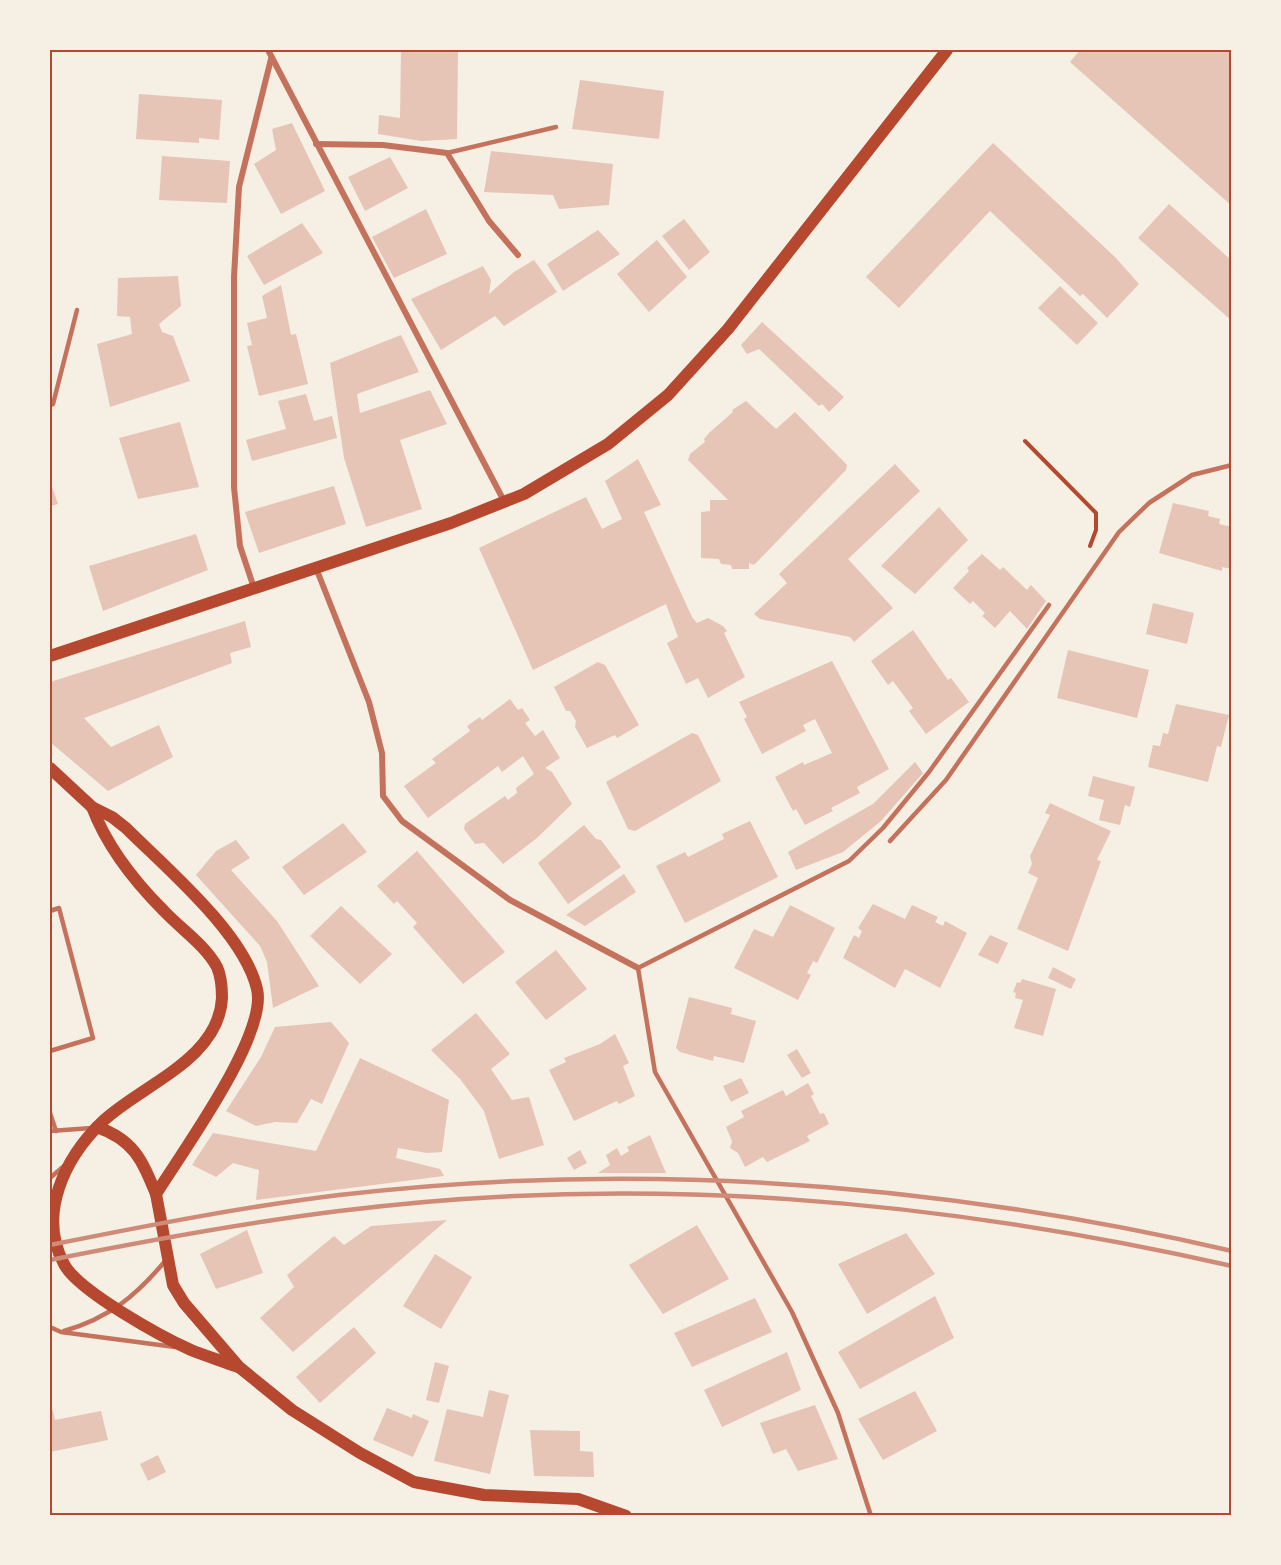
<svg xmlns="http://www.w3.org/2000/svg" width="1281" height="1565" viewBox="0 0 1281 1565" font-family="'Alegreya Sans',sans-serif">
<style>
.building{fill:#e6c5b7}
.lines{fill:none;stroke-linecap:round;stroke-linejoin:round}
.path{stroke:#b5482f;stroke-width:4}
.service{stroke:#c5725c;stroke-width:4.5}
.minor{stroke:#c5725c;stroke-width:6}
.secondary{stroke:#b5482f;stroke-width:12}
.rail{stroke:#cf8b77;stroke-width:4.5}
.neatline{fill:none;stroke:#b5482f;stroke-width:2}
</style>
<rect width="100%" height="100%" fill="#f6efe4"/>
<!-- building -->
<g class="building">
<polygon points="401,50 458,50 457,139 421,141 378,134 379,115 400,118"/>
<polygon points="1080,50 1232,50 1232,206 1070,62"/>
<polygon points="580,80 664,91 659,139 572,129"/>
<polygon points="139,94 222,100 219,140 199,138 199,143 136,139"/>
<polygon points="292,123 325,191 281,214 254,164 276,150 272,129"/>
<polygon points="993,143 1116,258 1139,284 1107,318 1083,294 1080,296 990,211 899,308 866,277"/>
<polygon points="491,151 613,164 609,205 559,209 553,195 484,192"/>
<polygon points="162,156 230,161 227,203 159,200"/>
<polygon points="390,157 408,188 365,211 348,177"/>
<polygon points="1169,204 1232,261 1232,321 1138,238"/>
<polygon points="426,209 447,254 394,278 372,237"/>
<polygon points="684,219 710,252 689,270 662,236"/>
<polygon points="302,223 323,253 264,285 247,256"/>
<polygon points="598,230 620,254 563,291 547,264"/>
<polygon points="657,240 687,277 649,312 617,274"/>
<polygon points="534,260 557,292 504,326 495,316 441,350 411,299 483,266 491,280 489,294 514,272"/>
<polygon points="178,276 181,306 159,324 162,332 173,336 190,381 110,407 97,344 132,334 130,317 117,316 118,278"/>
<polygon points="281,285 291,335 296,334 308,384 259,396 247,346 252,345 247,323 267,318 262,296"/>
<polygon points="1060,286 1098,323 1077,345 1038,308"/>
<polygon points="762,322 844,397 829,412 822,404 819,406 759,349 747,354 741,345"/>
<polygon points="401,335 419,372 357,394 360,413 430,390 447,424 400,440 422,509 366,527 344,458 330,363"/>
<polygon points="306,394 314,421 332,416 337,438 252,461 246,440 286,429 278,401"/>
<polygon points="746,401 776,429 795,412 847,465 846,470 754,565 749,563 749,569 732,569 731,565 721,564 719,559 701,558 701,512 710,511 710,500 728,500 688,460 690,454 705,442 704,439 710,432 733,412 732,410"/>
<polygon points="180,422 199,487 138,499 119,438"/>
<polygon points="638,459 661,505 644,512 692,617 697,623 708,618 723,626 727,631 724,633 745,677 708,698 698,678 686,684 667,643 678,637 666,604 533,670 479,548 586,497 602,529 622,519 605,481"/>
<polygon points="895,464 920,491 848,559 893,608 854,642 850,637 760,619 754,614 787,583 779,574"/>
<polygon points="50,481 58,504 50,506"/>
<polygon points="334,486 346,524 259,553 245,512"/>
<polygon points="1173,503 1209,511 1208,516 1220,519 1219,524 1232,527 1232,569 1222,567 1222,571 1159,553"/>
<polygon points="939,507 968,540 915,594 881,566"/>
<polygon points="196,534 208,570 103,611 89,566"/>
<polygon points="982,554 1000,570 1003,567 1027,590 1031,585 1046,601 1027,629 1010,611 995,628 982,616 985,613 973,601 970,604 953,588 969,571 967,568"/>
<polygon points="1153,603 1194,613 1187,644 1146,634"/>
<polygon points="245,621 251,647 230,653 232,663 84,718 111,747 159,725 173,757 108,791 50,742 50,682"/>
<polygon points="913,630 948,680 951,678 969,702 926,734 909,711 913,708 893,681 888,685 871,661"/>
<polygon points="1068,650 1149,670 1137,718 1057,698"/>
<polygon points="832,661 889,769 857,787 860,793 831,808 833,811 805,825 796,809 793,811 775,777 803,762 804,765 832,753 815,719 803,725 806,731 762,754 744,719 747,717 739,702"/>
<polygon points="598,662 605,665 639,725 617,738 615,735 587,748 575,727 576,721 570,711 566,711 554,687"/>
<polygon points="510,699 518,710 522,708 530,720 525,723 535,736 543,730 560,758 545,768 552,772 572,804 537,838 503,864 484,843 475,844 464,829 465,824 505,796 508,800 517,793 516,788 534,774 523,756 502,772 498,766 428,818 404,786 436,763 432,759 470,731 467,726 480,717 482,720"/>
<polygon points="1176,704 1229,715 1221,747 1217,746 1208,782 1148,767 1153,745 1160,746 1163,733 1168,734"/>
<polygon points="692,733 698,735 721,781 635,831 628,829 606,782"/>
<polygon points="915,762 923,773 881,821 843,852 796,870 788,852 873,804"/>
<polygon points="1093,776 1135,787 1130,807 1125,805 1120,825 1099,820 1104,800 1088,796"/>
<polygon points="1050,803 1111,831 1097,860 1101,861 1068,951 1017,929 1038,878 1028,873 1032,864 1030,856 1050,815 1045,813"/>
<polygon points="750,821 778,877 685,923 656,866 685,852 688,857 724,839 722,834"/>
<polygon points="343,823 367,852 304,895 282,867"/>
<polygon points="584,825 596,839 601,840 621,867 568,904 538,863"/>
<polygon points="236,840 250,858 231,870 277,921 319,986 273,1008 267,962 260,946 196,875 216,851"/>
<polygon points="417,851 505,952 463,984 413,927 417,923 397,901 394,904 377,886"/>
<polygon points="624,874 636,892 585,926 566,915"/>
<polygon points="873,904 905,919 912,905 938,917 935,922 943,926 945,921 967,933 940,988 905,969 895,988 843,958 854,935 859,938 862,931 858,928"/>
<polygon points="790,905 835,928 817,963 813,961 807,973 811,975 798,1000 734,968 754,929 773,937"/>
<polygon points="341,906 392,954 360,984 310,936"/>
<polygon points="990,935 1008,943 998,964 978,955"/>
<polygon points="556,950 587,989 546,1020 515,982"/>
<polygon points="1053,967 1076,979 1071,989 1048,978"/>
<polygon points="1022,979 1056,989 1043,1036 1014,1028 1023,1000 1015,998 1016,993 1013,992 1017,982 1020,983"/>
<polygon points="689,997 732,1008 731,1014 756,1021 744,1063 714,1056 713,1061 680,1052 676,1048"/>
<polygon points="476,1013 510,1054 491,1069 512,1100 529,1097 544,1145 499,1159 484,1111 460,1079 431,1050"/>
<polygon points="331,1022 349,1043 322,1104 311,1099 297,1123 275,1122 256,1126 226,1111 261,1057 275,1027"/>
<polygon points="615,1034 629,1063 623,1066 635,1096 619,1104 617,1101 574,1121 549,1070 566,1062 564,1058 600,1044"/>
<polygon points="797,1049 811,1073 802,1078 787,1055"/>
<polygon points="360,1058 449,1100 442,1152 427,1153 398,1148 396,1158 440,1169 444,1176 256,1200 259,1170 233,1163 216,1177 192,1165 213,1133 316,1151"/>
<polygon points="741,1078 749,1093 731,1102 723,1086"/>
<polygon points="808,1083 814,1094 811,1096 820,1114 824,1113 829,1124 807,1136 810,1141 767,1162 763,1157 745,1167 738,1153 730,1148 732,1141 726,1127 744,1117 741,1111 783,1090 786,1096"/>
<polygon points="650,1135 666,1173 598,1173 610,1165 606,1155 617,1148 621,1156 629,1151 627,1147"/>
<polygon points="580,1150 587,1163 574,1170 567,1158"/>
<polygon points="447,1220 293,1352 260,1318 294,1287 287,1275 334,1236 344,1245 371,1226"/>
<polygon points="697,1225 729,1279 663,1314 629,1265"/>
<polygon points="247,1230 263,1273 216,1289 200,1254"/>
<polygon points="906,1233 935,1274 867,1314 838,1264"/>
<polygon points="435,1254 472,1277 441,1329 403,1306"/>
<polygon points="935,1296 954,1338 860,1389 838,1352"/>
<polygon points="755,1298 772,1332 692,1367 674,1333"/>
<polygon points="354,1327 376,1353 320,1403 296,1377"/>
<polygon points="787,1352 801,1390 722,1427 704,1390"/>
<polygon points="435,1362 449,1366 439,1403 426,1400"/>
<polygon points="489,1390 509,1395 490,1474 434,1461 447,1409 483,1417"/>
<polygon points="915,1391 937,1431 883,1460 858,1419"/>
<polygon points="50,1399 55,1420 101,1411 108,1440 50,1452"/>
<polygon points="815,1405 838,1459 798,1471 786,1449 773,1454 760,1423"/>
<polygon points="387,1408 412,1418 413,1414 429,1421 413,1457 373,1440"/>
<polygon points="530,1430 580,1431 580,1451 593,1452 594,1477 534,1476"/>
<polygon points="158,1455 166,1472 148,1481 140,1464"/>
</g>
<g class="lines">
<!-- path -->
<polyline class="path" points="1025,441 1096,513 1096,530 1090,546"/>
<!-- service -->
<g class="service">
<polyline points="447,153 556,127"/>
<polyline points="50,405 53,404 77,310"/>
<polyline points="890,841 946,780 1119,532 1149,503 1192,475 1232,465"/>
<polyline points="50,911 59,908 93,1038 50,1051"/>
<polyline points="50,1113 56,1131"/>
<polyline points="50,1131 92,1128"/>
<polyline points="50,1178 64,1166"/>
<polyline points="50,1327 61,1332 175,1347"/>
<path d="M 64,1331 C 109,1318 136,1296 166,1260"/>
<polyline points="871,1516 838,1413 792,1312 655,1072 638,968 849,861 883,828 929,772 1049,605"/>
</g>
<!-- minor -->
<g class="minor">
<polyline points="268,50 504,501"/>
<polyline points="316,144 383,145 447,153 489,221 518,255"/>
<polyline points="316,568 369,702 382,753 383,796 402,821 510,900 638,968"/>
<polyline points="254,588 240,546 234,487 234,277 239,187 271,59"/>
</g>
<!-- secondary -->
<g class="secondary">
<polyline points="50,656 451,523 524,494 608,444 668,395 728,329 947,50"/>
<path d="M 50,768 L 92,807 L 112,817 L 126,828 C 166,868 244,933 257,989 C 268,1035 182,1152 156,1194 L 173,1285 L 184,1303 L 239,1367 L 292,1410 L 360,1453 L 414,1482 L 484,1495 L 578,1499 L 626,1516"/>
<path d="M 92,807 C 107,847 134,881 164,911 C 181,929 205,945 217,967 C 221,976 222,989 222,998 C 219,1060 139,1086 102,1122 C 65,1158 37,1214 64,1264 C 78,1291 162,1337 191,1350 C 206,1356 222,1361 238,1367"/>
<path d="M 97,1127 C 134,1140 142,1160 156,1194"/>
</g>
<!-- rail -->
<g class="rail">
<path d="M 50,1245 C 145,1226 242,1207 339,1195 C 638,1160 939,1183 1232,1251"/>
<path d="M 50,1260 C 145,1241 242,1223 339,1211 C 641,1173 936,1199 1232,1266"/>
</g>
</g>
<!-- border -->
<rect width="1281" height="1565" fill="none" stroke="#f6efe4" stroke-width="102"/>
<rect x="51" y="51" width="1179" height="1463" class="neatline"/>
</svg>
